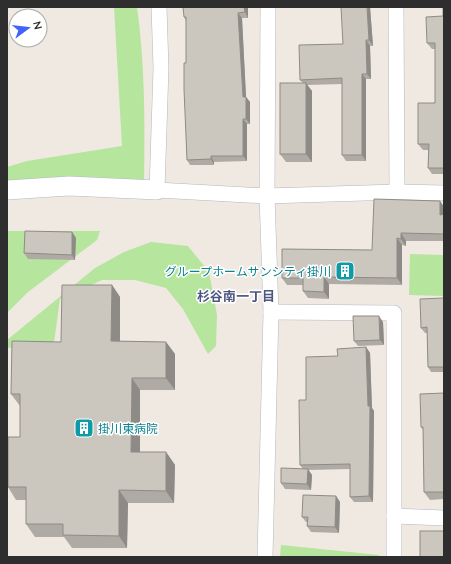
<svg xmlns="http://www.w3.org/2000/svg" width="451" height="564" viewBox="0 0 451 564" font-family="Quicksand,'Noto Sans JP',sans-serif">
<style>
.green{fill:#b6e59e}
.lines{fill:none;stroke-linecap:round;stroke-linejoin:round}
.minor-casing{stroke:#b4b7c1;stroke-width:16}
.tertiary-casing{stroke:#b4b7c1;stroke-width:20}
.minor{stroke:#fff;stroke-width:15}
.tertiary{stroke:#fff;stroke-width:19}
.wall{fill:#afaba4}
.shaded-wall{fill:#8e8b86}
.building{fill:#cbc7bf;stroke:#8e8b86}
.labels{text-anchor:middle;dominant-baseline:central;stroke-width:3;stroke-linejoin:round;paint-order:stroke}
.culture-label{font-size:12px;fill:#0d838f;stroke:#fff;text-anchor:end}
.neighbourhood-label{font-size:13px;font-weight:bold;fill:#4d5680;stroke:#fff}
</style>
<rect width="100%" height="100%" fill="#efe9e1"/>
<!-- green -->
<g class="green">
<path d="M 114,7 L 137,7 C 145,63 145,126 144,183 L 7,192 L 7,167 L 27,161 L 122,146 Z"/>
<polygon points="7,231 100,231 97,240 28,292 7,313"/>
<polygon points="151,242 188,246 209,272 217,315 216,346 208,354 183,309 166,288 135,280 102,280 60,299 54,343 7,348 7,340 95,268 124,252"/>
<polygon points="410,254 444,255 444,296 409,295"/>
<polygon points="281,545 379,555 379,557 280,557"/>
</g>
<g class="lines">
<!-- minor casing -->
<g class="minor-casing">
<g id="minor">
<polyline points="159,7 161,68 157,190 267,196 397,192 444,193"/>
<polyline points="396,7 397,192"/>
<polyline points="271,312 394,313 394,557"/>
<polyline points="394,516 444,518"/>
<polyline points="265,557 271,312 267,196 268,7"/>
</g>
</g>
<!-- tertiary casing -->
<g class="tertiary-casing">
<polyline id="tertiary" points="7,190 69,186 157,190"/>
</g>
<!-- minor -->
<use href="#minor" class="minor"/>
<!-- tertiary -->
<use href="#tertiary" class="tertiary"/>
</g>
<!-- wall -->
<g class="wall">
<polygon points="248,7 248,18 242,18 246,97 250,102 250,124 247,124 247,161 214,162 214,165 190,165 187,160 186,21 184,17"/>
<polygon points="370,7 373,46 370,46 371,79 366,79 366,161 346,161 342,155 342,84 307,85 312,91 312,162 286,162 280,154 303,83 300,80 343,44"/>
<polygon points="444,7 444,174 432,174 428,168 428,150 423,150 418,144 435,103 435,49 432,49 427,43 443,16"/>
<polygon points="440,201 444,207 444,241 406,241 406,246 402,245 402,285 329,284 329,299 308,298 303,291 303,285 287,285 282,278 372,250"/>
<polygon points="72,232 76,238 75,260 28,259 24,253"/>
<polygon points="112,285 120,297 120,341 166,342 175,354 175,390 140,390 140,452 166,452 175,465 174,503 128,503 127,548 72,548 64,537 35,537 26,524 26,500 16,500 8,487 20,437 20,406 11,394 61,342"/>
<polygon points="444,298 444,372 431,372 428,367 427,333 425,333 421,328"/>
<polygon points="383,322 384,345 358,346 354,341"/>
<polygon points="366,347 370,353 372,408 374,411 373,502 354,502 350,497 350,469 308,470 312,475 311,490 285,489 281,483 303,469 300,465 306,400 338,356"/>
<polygon points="444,393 444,499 430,500 424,492 423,430 421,427"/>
<polygon points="336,496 340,502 339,533 311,532 307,526 307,522 306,522 302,517"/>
</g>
<!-- shaded-wall -->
<g class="shaded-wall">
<polygon points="244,7 248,7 248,18 245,12"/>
<polygon points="367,7 370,7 373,46 369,40"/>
<polygon points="238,13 242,18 246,97 250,102 250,124 246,119 243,97"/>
<polygon points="366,40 370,46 371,79 367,74"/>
<polygon points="362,74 366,79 366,161 362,155"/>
<polygon points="306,83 312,91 312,162 306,154"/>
<polygon points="243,119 247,124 247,161 243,156"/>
<polygon points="211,156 214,162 214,165 211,159"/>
<polygon points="440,201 444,207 444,220 440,215"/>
<polygon points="72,232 76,238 75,260 72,255"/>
<polygon points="401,233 406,241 406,246 401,239"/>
<polygon points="397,238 402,245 402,285 397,278"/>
<polygon points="324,277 329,284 329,299 324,292"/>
<polygon points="112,285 120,297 120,353 111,341"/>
<polygon points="379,316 383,322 384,345 380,340"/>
<polygon points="166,342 175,354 175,390 166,378"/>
<polygon points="366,347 370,353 372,408 374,411 373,502 369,496 368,406"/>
<polygon points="132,378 140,390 140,465 131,452"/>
<polygon points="166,452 175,465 174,503 166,491"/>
<polygon points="308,469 312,475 311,490 307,484"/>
<polygon points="119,490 128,503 127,548 119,536"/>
<polygon points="336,496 340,502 339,533 335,527"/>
</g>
<!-- building -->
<g class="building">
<polygon points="183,7 244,7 245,12 238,13 243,97 246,97 246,119 243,119 243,156 211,156 211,159 187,160 184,89 184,63 186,63 186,17 184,17"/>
<polygon points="341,7 367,7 369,40 366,40 367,74 362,74 362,155 342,155 342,78 300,80 299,45 343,44"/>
<polygon points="443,7 444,7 444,168 428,168 429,144 418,144 418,103 435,103 435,43 427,43 426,17 443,16"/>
<rect x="280" y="83" width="26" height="71"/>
<polygon points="374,199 440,201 440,215 444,214 444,234 401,233 401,239 397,238 397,278 324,277 324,292 303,291 303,278 282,278 282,249 372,250"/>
<polygon points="25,231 72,232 72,255 24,253"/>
<polygon points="62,285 112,285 111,341 166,342 166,378 132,378 131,452 166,452 166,491 119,490 119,536 63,535 63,524 26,524 26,487 8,487 8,437 20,437 20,394 11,394 12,341 61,342"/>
<polygon points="444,298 444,367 428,367 427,327 421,328 420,299"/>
<polygon points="353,316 379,316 380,340 354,341"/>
<polygon points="366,347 368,406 370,406 369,496 350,497 350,464 300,465 299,400 306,400 306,357 338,356 337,349"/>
<polygon points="444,393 444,492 424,492 423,427 421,427 420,394"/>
<polygon points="281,468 308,469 307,484 281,483"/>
<polygon points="303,495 336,496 335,527 307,526 308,517 302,517"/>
<rect x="420" y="531" width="24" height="26"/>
</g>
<!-- icons -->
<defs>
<g id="building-square" transform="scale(1)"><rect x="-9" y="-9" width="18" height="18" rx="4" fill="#0f9aa8" stroke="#fff"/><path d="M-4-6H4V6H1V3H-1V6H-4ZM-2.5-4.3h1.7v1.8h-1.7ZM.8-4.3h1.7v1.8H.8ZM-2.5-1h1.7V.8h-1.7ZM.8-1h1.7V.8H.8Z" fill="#fff"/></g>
</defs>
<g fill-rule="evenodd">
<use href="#building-square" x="345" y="271"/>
<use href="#building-square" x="84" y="428"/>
</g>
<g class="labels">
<!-- culture labels -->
<g class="culture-label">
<text x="331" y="271">グループホームサンシティ掛川</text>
<text x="98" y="428" text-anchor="start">掛川東病院</text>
</g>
<!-- neighbourhood labels -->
<g class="neighbourhood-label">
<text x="236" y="296">杉谷南一丁目</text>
</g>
</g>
<!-- border -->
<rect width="451" height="564" fill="none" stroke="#2e2e2e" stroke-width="16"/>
<!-- north arrow -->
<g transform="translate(28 28) rotate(75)"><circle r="19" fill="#ffffff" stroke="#ababab"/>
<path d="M0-3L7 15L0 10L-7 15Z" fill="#4264fb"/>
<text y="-6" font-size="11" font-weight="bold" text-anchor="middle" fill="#2e2e2e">N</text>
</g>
</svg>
